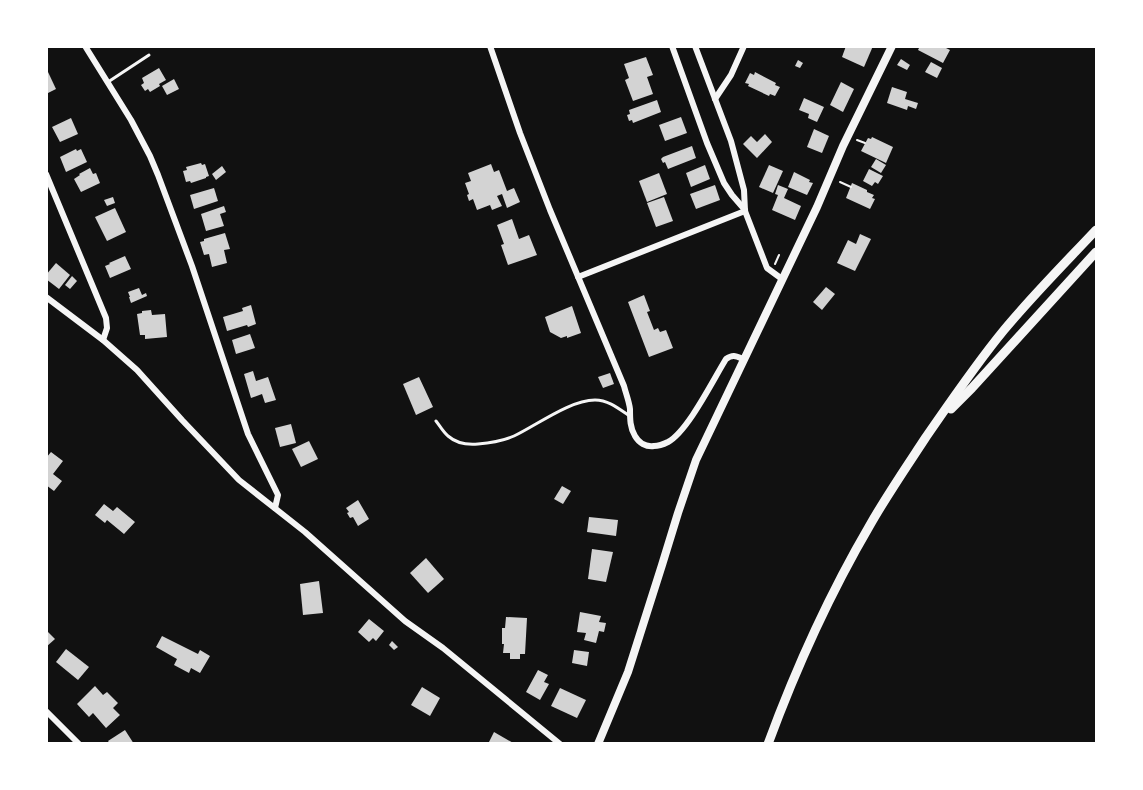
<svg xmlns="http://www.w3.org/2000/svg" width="1143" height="790" viewBox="0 0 1143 790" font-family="'Fira Sans Condensed',sans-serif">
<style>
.building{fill:#d3d3d3}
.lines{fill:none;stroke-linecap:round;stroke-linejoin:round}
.path{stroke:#f5f5f5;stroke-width:2}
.service{stroke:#f5f5f5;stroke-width:3}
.minor{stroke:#f5f5f5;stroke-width:6}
.tertiary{stroke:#f5f5f5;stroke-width:8}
.secondary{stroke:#f5f5f5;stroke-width:9}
</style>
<rect width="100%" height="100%" fill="#111"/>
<!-- building -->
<g class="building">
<polygon points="846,46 873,46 864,67 842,57"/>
<polygon points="920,46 946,46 946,48 950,50 943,63 918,50"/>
<polygon points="646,57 653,75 647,77 653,94 633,101 625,80 629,78 624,64"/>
<polygon points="901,59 910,65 907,70 897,65"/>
<polygon points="798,60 803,63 800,68 795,66"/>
<polygon points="931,62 942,68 937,78 925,72"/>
<polygon points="159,68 166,80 159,84 160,86 150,92 148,89 145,91 141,85 144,83 142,78"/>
<polygon points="48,72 56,89 46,94 46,73"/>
<polygon points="755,72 776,83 775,85 780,87 775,96 770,94 769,96 748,86 749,84 745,83 750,73 754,75"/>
<polygon points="174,79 179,89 167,95 162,86"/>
<polygon points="841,82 854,89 843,112 830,105"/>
<polygon points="892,87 907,92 905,99 918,103 916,109 908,106 907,110 887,103"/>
<polygon points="804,98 824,107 817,122 808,118 809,114 799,110"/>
<polygon points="657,100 661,112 633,123 632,120 629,121 627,115 630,114 629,110"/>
<polygon points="681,117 687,133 665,141 659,125"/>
<polygon points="71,118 78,134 60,142 52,127"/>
<polygon points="814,129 829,136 822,153 807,147"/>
<polygon points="765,134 772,142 757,158 743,144 751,136 757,142"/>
<polygon points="872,137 893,147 886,163 861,151 868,138 871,139"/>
<polygon points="692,146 696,158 668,169 665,162 663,163 661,159 663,157"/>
<polygon points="76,149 77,151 81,149 87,162 66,172 60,157"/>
<polygon points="876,159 886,165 881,173 871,167"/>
<polygon points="201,163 202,165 205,164 209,176 206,177 206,178 191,183 190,181 186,182 183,171 187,170 186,167"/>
<polygon points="491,164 494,172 499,170 507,191 514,188 520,202 507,208 502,194 497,196 502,206 492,210 490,205 477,210 473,199 469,201 467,195 469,194 465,183 471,181 468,173"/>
<polygon points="705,165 710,179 691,187 686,173"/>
<polygon points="769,165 783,171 773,193 759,187"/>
<polygon points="222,166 226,172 216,180 212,174"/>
<polygon points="90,168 93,174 96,173 100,183 81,192 74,179 80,175 79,174"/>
<polygon points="869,169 883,176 878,184 875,182 872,186 863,181"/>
<polygon points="794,172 810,180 809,182 813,183 807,195 788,187"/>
<polygon points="659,173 667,194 647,202 639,181"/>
<polygon points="852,183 867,190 867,192 874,195 872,198 875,199 870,209 846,198"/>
<polygon points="715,185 720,200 696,209 690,194"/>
<polygon points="778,185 788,189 784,198 801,206 795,220 772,210 778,195 775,194"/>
<polygon points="214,188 218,201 194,209 190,195"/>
<polygon points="113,197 115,203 107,206 104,200"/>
<polygon points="664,197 673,221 656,227 647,203"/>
<polygon points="224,206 226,212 220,214 224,226 206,231 201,214"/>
<polygon points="115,208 126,232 107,241 95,217"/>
<polygon points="512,219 519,239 529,235 537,255 508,265 501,245 504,244 497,225"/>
<polygon points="225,233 230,249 224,250 227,263 212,267 209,254 204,255 200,242 204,241 204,239"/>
<polygon points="860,234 871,239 855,271 837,263 848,240 856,244"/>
<polygon points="125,256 131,269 110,278 105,266 110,264 109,263"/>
<polygon points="56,263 70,275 59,289 46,279 46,275"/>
<polygon points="72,276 77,281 70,289 65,285"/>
<polygon points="826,287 835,294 822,310 813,302"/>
<polygon points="139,288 142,295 146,293 147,296 131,303 129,297 130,297 128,292"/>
<polygon points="644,295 650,311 647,312 654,330 658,328 660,332 666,330 673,348 649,357 628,302"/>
<polygon points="251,305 256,324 248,327 247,325 227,331 223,317 243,311 242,308"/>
<polygon points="572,306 581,333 567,338 567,336 561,338 550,332 545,317"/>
<polygon points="151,310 152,315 165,314 167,337 145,339 145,335 140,335 137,314 142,313 142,311"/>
<polygon points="250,334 255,348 236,354 232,340"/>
<polygon points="253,371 256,381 268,377 276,400 265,403 262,394 251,398 244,374"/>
<polygon points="610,373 614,384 603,388 598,377"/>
<polygon points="419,377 433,407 416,415 403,384"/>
<polygon points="291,424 296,443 280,447 275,428"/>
<polygon points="309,441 318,459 301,467 292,449"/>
<polygon points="51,452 63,461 53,474 62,481 54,491 46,485 46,458"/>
<polygon points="562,486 571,491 563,504 554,499"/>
<polygon points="358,500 369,519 358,526 353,517 350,518 347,513 349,512 346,508"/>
<polygon points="104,504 113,511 117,507 135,522 124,534 107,520 105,523 95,515"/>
<polygon points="589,517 618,520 616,536 587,532"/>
<polygon points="592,549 613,552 606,582 588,579"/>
<polygon points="426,558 444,579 428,593 410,573"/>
<polygon points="319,581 323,613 303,615 300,584"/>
<polygon points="580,612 601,616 599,622 606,623 604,632 599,631 596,643 584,640 586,633 577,632"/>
<polygon points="506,617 527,618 525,654 520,654 520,659 510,659 510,653 503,653 504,644 502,644 502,628 505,628"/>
<polygon points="369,619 384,631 376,641 373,638 369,642 358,632"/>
<polygon points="46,630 55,639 46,647"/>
<polygon points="162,636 198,654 200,650 210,656 200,673 191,668 189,673 174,665 177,659 156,647"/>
<polygon points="392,641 398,647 394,650 389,645"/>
<polygon points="66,649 89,667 78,680 56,662"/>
<polygon points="574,650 589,652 587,666 572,663"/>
<polygon points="538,670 548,675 544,682 549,684 540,700 526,692"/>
<polygon points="95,686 103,695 107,692 118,703 113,708 120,715 106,728 93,713 89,717 77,704"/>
<polygon points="422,687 440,698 430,716 411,705"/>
<polygon points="560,688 586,700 577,718 551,706"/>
<polygon points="125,730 134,744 110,744 108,741"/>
<polygon points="494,732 515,744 488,744"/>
</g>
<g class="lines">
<!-- path -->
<g class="path">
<polyline points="857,140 865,143"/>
<polyline points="840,182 851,187"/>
<polyline points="775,264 779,255"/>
</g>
<!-- service -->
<g class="service">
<polyline points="108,82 149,55"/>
<path d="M 436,421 C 440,426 443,432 448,436 C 456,443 467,445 478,444 C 491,443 503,441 514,436 C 537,425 570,400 595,400 C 608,400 618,408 628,415"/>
</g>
<!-- minor -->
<g class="minor">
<polyline points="85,46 131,120 150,156 158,175 192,266 248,434 278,495 275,508"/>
<path d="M 490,46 L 520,133 L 550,210 L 624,386 C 626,394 629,401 630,409 C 630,419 630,428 635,436 C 639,443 646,447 654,446 C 659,446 664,444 668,442 C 688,431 713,380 726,359 C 733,354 736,356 743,359"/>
<polyline points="672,46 707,143 724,183 732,195 745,210"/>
<polyline points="695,46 731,141 744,190 745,211 767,268 782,279"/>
<polyline points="715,99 731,75 744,46"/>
<polyline points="46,174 106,318 107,328 103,340"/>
<polyline points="578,277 745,211"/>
<polyline points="46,297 103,340 137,370 182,420 239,480 305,532 405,621 443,648 560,744"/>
<polyline points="46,711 79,744"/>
</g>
<!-- tertiary -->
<polyline class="tertiary" points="598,744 628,672 662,565 678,513 696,460 817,207 843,146 892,46"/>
<!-- secondary -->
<g class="secondary">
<polyline points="951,409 972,388 1096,252"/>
<path d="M 768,744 C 796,668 829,595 870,525 C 887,495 907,466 926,437 C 951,401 976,364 1004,330 C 1033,295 1065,263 1096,230"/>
</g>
</g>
<!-- border -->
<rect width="1143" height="790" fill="none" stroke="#ffffff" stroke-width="96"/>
</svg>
